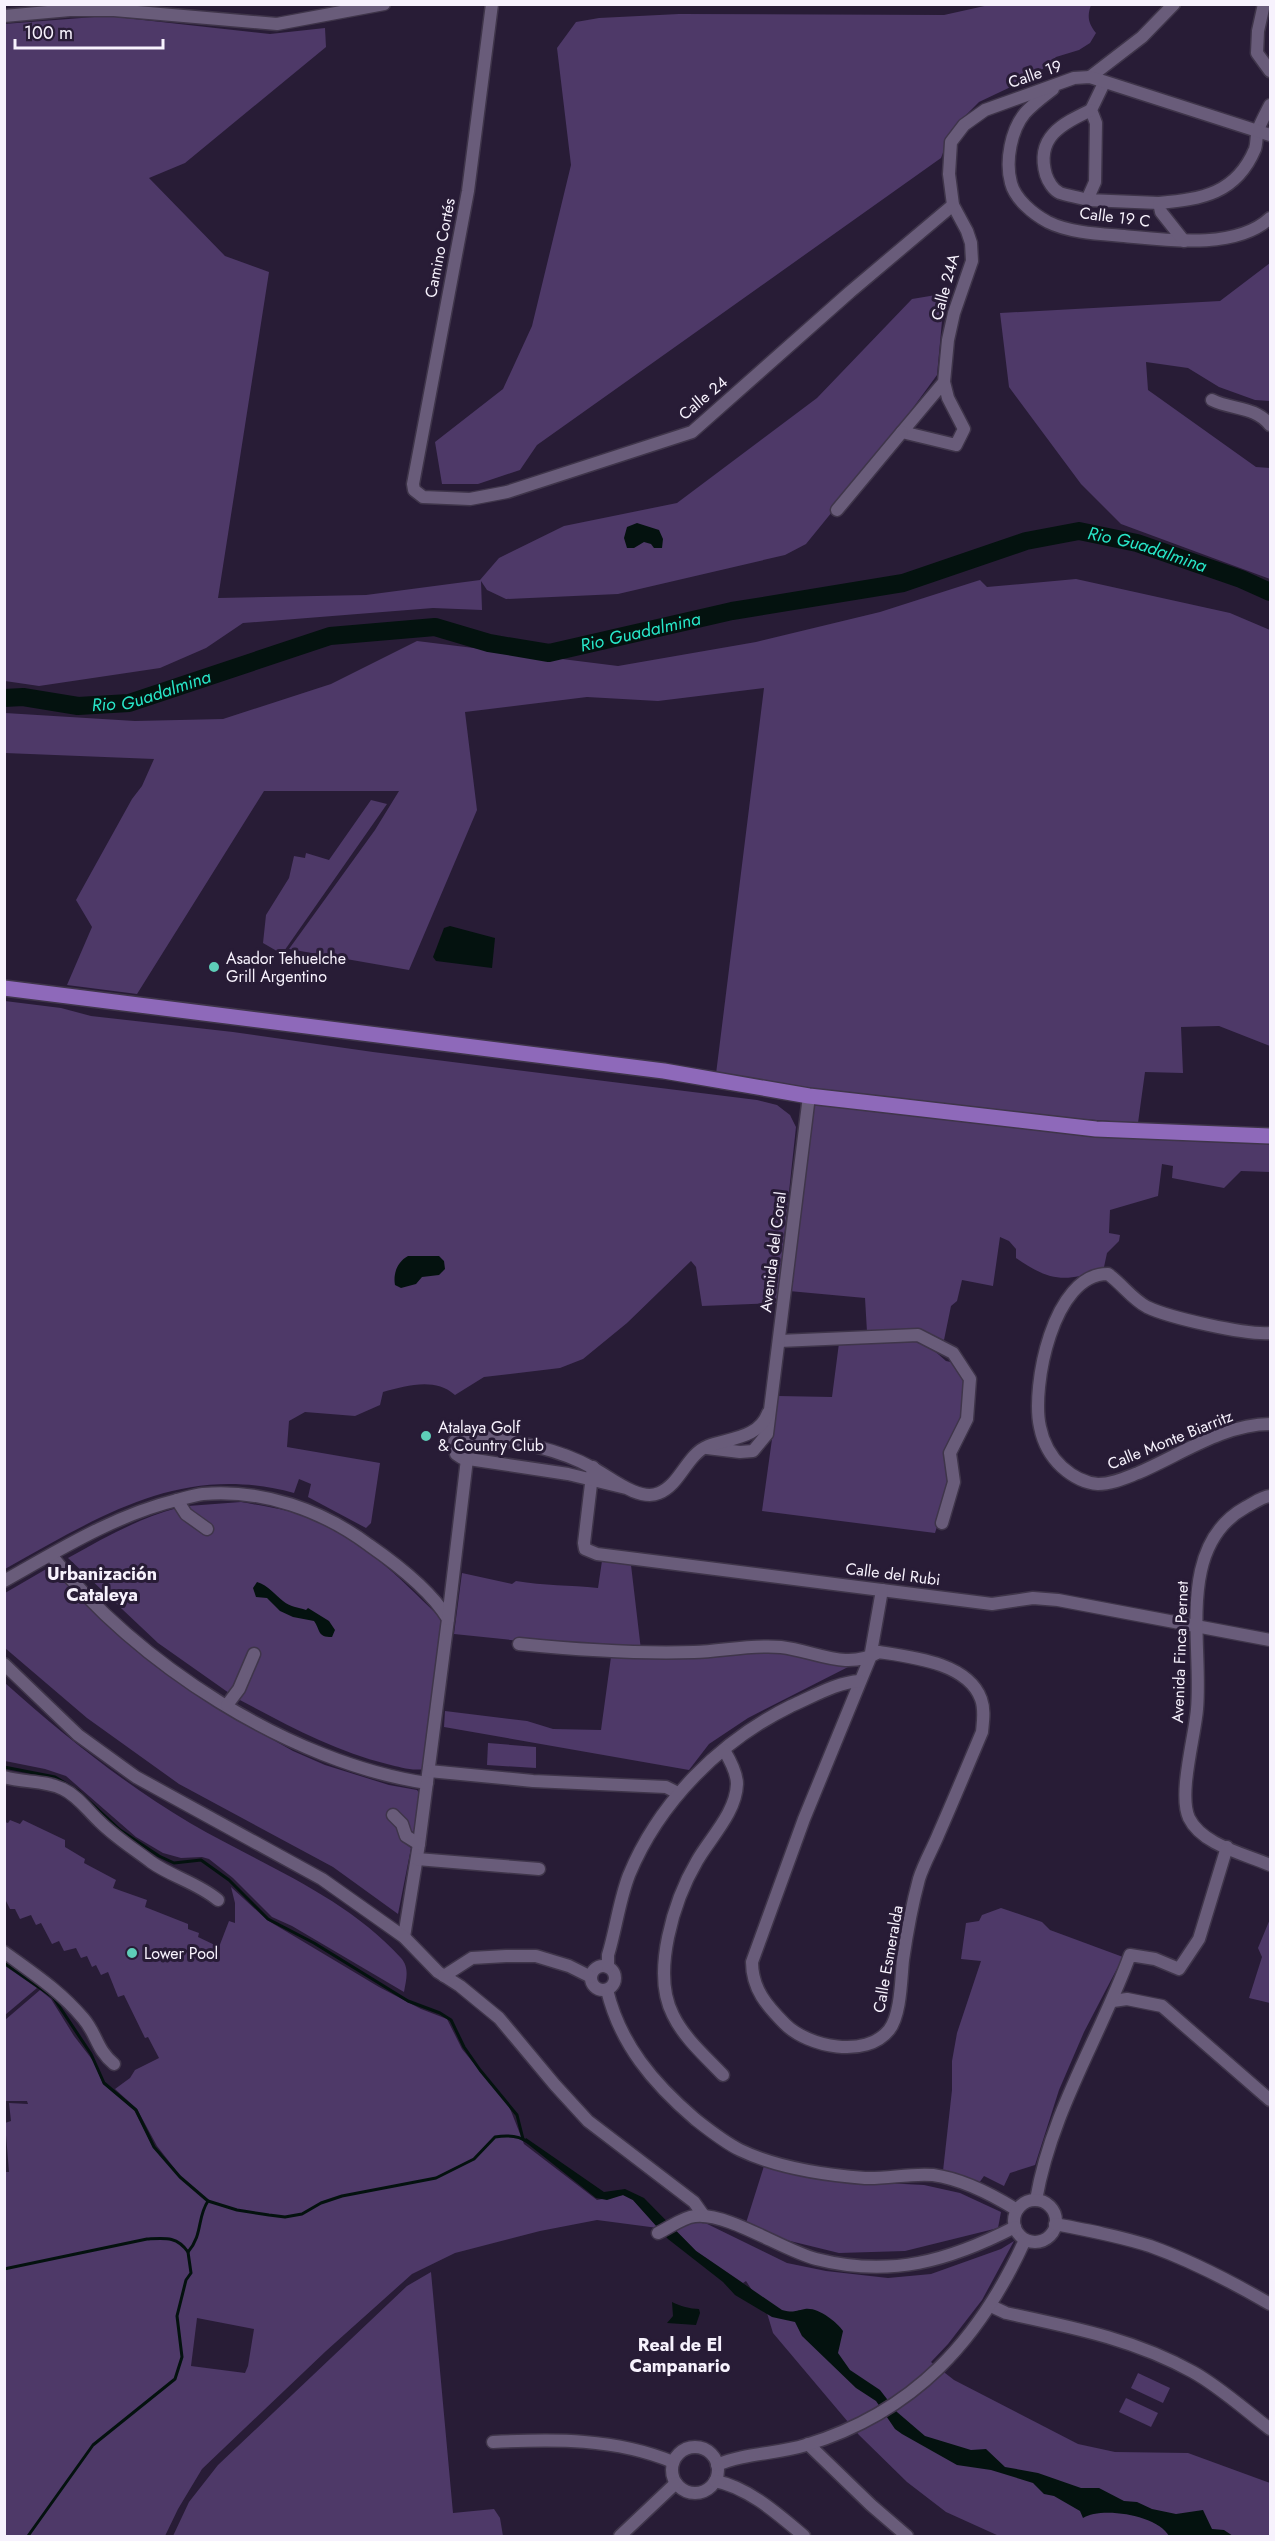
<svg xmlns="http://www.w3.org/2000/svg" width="1275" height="2541" viewBox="0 0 1275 2541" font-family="Jost,sans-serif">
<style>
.green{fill:#4e3968;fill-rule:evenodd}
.water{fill:#04120f}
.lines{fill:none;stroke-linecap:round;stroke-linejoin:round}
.stream{stroke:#04120f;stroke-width:3}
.river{stroke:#04120f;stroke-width:18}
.minor-casing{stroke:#3f354a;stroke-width:15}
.major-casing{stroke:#3f354a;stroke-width:18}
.minor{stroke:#695c7a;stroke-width:12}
.major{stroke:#8e69ba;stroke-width:15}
.poi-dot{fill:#5eceb8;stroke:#281c36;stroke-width:2}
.labels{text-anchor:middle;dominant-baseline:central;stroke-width:6;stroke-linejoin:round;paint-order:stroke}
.street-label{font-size:16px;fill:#f7f2fd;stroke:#281c36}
.poi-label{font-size:16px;fill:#f7f2fd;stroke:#281c36;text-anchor:start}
.water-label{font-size:18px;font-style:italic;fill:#28e7c9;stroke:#281c36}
.neighbourhood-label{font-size:18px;font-weight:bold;fill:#f7f2fd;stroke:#281c36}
</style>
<rect width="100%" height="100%" fill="#281c36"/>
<!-- green -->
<g class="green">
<path d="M 989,5 L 1091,5 C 1087,16 1088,23 1096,33 L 1090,43 L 1079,50 L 1056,57 L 1036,75 L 979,102 L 952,129 L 941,158 L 537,445 L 520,470 L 478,484 L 442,484 L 435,442 L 503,389 L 532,326 L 571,165 L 557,48 L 576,22 L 599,18 L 679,14 L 944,15 Z"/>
<polygon points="107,16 270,34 325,28 326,47 185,163 149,178 225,256 269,272 218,598 366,595 480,580 499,558 564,526 677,503 817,398 912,299 936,295 942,321 937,375 880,453 806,544 785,555 618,594 506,599 487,590 481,581 482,610 433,608 243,623 206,648 160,668 39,686 5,681 4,24"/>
<polygon points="1270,263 1270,401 1255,400 1219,387 1188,368 1146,362 1148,390 1256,467 1270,468 1270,579 1121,524 1081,484 1009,387 1000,313 1220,301"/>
<polygon points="1076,579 1230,613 1270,630 1270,1046 1219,1026 1181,1027 1183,1073 1145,1072 1138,1123 1012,1114 788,1085 716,1074 764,688 658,701 587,697 465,712 477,810 409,970 289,949 375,830 399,791 264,791 137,994 67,985 92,927 76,900 132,799 142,786 154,759 5,753 5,713 135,721 223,719 331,684 417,641 618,666 756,642 880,612 980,580 987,587"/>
<polygon points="371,800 387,804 282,954 263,943 266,915 289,878 294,856 305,858 306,853 329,860"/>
<path d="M 5,1001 L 61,1008 L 91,1016 L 233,1032 L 373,1052 L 757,1100 L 777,1105 L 790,1115 L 796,1127 L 777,1303 L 702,1306 L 696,1267 L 691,1261 L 627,1323 L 583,1359 L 560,1368 L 484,1377 L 455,1395 C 434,1377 407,1386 383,1392 L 380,1405 L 355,1416 L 305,1412 L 289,1421 L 287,1447 L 380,1463 L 371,1523 L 366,1528 L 308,1497 L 311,1484 L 299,1479 L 294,1493 C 181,1462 99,1517 5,1569 Z"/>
<path d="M 818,1102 L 1270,1141 L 1270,1172 L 1241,1171 L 1224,1188 L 1172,1178 L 1173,1166 L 1162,1164 L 1158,1196 L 1110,1210 L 1109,1233 L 1120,1235 L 1119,1241 L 1107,1253 L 1104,1267 C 1067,1284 1049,1281 1016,1258 L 1016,1249 L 1009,1241 L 1000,1237 L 993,1286 L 962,1280 L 957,1301 L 951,1306 L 944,1340 L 923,1331 L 867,1332 L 865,1298 L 789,1291 L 812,1109 Z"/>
<polygon points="898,1340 923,1341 946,1361 955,1363 963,1375 966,1406 959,1424 949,1489 935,1533 762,1511 778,1396 832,1397 839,1343"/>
<path d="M 241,1502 C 269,1507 297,1511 322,1523 C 368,1544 406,1585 442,1619 L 424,1769 C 411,1771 400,1767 387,1764 C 334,1751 287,1725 238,1699 L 252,1676 L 258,1660 L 252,1650 L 243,1671 L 229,1693 L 158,1643 L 68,1558 C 104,1538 137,1519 177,1508 C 184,1519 195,1530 208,1535 L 209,1525 L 188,1506 Z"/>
<path d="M 602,1561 L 631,1565 L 641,1650 L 588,1648 L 454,1634 L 462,1573 L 512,1584 L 516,1581 C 544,1586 570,1585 598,1588 Z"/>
<path d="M 48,1568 L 153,1662 L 223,1712 L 293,1751 L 325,1765 L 389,1785 L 417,1790 L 420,1794 L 413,1836 L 400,1813 L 394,1811 C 392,1824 400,1840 411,1848 L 398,1914 L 333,1867 L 179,1784 L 87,1718 L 5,1648 L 5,1593 Z"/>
<polygon points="768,1650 833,1665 852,1665 748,1718 709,1744 689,1770 444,1727 445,1711 527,1721 553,1729 601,1730 611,1657"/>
<path d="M 5,1683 C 63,1735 123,1783 190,1823 C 262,1865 344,1895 401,1958 C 410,1968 406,1980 404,1992 L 292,1926 L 272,1917 L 233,1878 L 209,1859 L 202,1857 L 181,1858 L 163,1853 L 136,1837 L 66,1776 L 45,1769 L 5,1761 Z"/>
<polygon points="488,1743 536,1747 536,1768 487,1765"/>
<path d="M 10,1820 L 20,1824 L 23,1820 L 65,1840 L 65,1847 L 85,1859 L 84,1863 L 116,1880 L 113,1888 L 147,1900 L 145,1907 L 188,1924 L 188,1929 L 199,1933 L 198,1937 L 219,1947 L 229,1921 L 235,1923 L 235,1903 L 231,1887 L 267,1920 L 379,1987 L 421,2009 L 447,2019 L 462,2049 L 509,2106 L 524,2144 L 597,2200 L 623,2195 L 633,2200 L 658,2228 L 597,2220 L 540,2231 L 455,2253 L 412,2274 L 326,2351 L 202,2469 L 178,2509 L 165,2536 L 5,2536 L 4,2172 L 9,2172 L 5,2123 L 11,2121 L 9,2103 L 28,2104 L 27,2101 L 5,2101 L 5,2020 L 40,1990 L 51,1999 L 74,2036 L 94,2062 L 103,2084 L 134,2110 L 153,2147 L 177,2174 L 178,2173 L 157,2146 L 137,2109 L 115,2089 L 130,2078 L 135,2070 L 159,2058 L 148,2037 L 145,2038 L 124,1995 L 118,1997 L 108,1972 L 101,1975 L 96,1965 L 92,1967 L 87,1956 L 81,1958 L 76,1948 L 64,1951 L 59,1941 L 52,1944 L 41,1923 L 36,1925 L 31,1915 L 20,1919 L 15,1909 L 10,1909 L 5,1899 L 5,1822 L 8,1823 ZM 197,2318 L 254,2329 L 248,2366 L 245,2373 L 191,2366 Z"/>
<polygon points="1001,1908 1042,1922 1050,1930 1123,1957 1084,2032 1059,2090 1035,2165 1010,2173 1004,2186 984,2176 979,2183 943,2171 952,2090 952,2061 957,2033 981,1961 961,1959 966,1923 979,1921 982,1915"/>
<polygon points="1270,1919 1270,2003 1249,1998 1262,1957 1258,1948"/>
<polygon points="4,1965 37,1988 5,2015 4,2015"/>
<polygon points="764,2166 826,2180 924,2185 960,2193 1001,2212 998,2228 905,2251 839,2253 786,2240 746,2223"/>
<polygon points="695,2218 787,2263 826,2271 888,2278 931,2274 1001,2249 1014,2241 982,2300 948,2344 931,2362 954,2380 1078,2444 1115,2452 1188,2453 1270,2483 1270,2536 999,2536 946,2512 907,2482 859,2435 773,2333 767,2313 746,2281 743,2283 696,2251 675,2230"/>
<polygon points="431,2272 453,2513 494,2509 500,2518 503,2536 173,2536 189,2502 218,2465 407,2286"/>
<polygon points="1138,2373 1170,2388 1163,2403 1131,2388"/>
<polygon points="1126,2398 1158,2413 1151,2427 1119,2412"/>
</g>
<!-- water -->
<g class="water">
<polygon points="637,523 659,530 663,539 662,548 654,548 651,544 644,542 634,548 627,548 624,538 627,527"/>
<polygon points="450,926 495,938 492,968 436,961 433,957 444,928"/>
<path d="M 408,1256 L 439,1256 L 444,1261 L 445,1269 L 439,1275 L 422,1277 L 416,1284 L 401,1288 L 395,1285 C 393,1274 397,1262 408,1256 Z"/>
<path d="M 257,1582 C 268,1585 276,1596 283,1601 C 290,1607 298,1607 306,1610 L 308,1608 L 329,1621 L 335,1630 L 332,1637 C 317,1637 321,1631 314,1621 L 293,1617 L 280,1611 L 267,1598 L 256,1597 L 253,1588 Z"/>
<path d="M 526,2138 L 604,2192 L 625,2189 L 644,2198 L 696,2251 L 782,2310 C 794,2313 794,2311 805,2309 C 818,2307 837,2322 843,2331 L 838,2353 L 850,2370 L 880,2390 L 897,2412 L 925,2436 L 971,2450 L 986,2449 L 1005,2467 L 1038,2473 L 1081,2488 L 1099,2488 L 1124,2501 L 1137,2502 L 1152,2509 L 1176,2514 L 1203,2510 L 1212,2529 L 1224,2530 L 1233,2536 L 1169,2536 C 1158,2515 1101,2506 1083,2518 L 1080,2511 L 1054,2496 L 1044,2494 L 1033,2483 L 991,2470 L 957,2465 L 902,2434 L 895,2429 L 876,2401 L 856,2388 L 802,2336 L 795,2322 L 772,2317 L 735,2295 L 723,2282 L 668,2239 L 633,2200 L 623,2195 L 607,2200 L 596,2198 L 524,2141 Z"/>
<path d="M 672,2302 C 680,2306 690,2309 699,2309 L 700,2313 L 696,2325 L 667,2323 L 673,2316 Z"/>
</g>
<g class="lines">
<!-- stream -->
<g class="stream">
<polyline points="4,1767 55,1777 78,1791 120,1830 159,1856 174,1863 201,1860 229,1880 268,1919 314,1943 408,2001 440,2013 451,2020 464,2047 480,2070 517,2115 523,2139"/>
<path d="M 4,1963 L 53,1997 L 91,2054 L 104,2083 L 136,2110 L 154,2147 L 180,2177 L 208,2201 L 237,2210 L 269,2215 L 285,2217 L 302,2214 L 321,2203 L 342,2196 L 436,2178 L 474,2159 L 495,2137 C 506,2135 518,2135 528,2142"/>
<path d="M 4,2269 L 147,2239 C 165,2238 177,2236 188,2252"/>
<path d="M 28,2536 L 93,2445 L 175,2379 L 182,2357 L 177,2316 L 186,2280 L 191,2273 L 188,2252 C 203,2235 197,2217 208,2201"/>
</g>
<!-- river -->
<path class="river" id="s1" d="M 4,698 L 23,697 L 78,706 L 129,703 L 330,636 L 435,627 L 489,643 L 549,653 L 732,611 L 903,583 L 1026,541 L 1079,531 L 1137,543 L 1241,579 L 1270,592"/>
<!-- minor casing -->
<g class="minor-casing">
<g id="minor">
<polyline points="492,4 468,191 413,484 414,490 423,497 470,499 507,492 692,432 850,292 953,205"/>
<polyline points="1264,4 1258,31 1257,53 1270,71"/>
<polyline points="4,16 70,10 114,10 277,24 384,4"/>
<polyline points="1090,77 1142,37 1174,4"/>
<polyline points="1104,83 1091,110 1096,123 1095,182 1087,200 1159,203"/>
<path d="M 1053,89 C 1044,96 1033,104 1025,113 C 1011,130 1005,161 1011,183 C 1015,199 1033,214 1048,222 C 1070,233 1100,234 1124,236 C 1166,240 1236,250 1270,218"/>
<path d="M 1087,200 C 1079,197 1068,196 1060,193 C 1053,190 1048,181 1046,175 C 1035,137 1062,124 1091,110"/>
<path d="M 1184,241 L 1161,212 L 1159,203 C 1202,199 1236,194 1255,149 C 1257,143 1256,136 1258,130 C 1261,122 1266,113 1270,105"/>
<polyline points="944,382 948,398 964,429 956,445 902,432 944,382 948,340 954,313 972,261 971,243 967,231 953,205 949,174 951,142 964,125 985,110 1074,78 1090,77 1270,135"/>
<path d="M 1212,400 C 1232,410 1255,406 1270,425"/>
<polyline points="837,510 902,432"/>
<path d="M 1270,1333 C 1246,1335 1170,1318 1147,1307 C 1132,1299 1122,1284 1108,1274 C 1053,1273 1031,1387 1040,1427 C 1043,1442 1050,1456 1062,1467 C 1072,1476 1084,1483 1098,1484 C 1112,1484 1125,1478 1138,1473 C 1180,1455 1224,1424 1270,1424"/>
<polyline points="779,1341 918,1335 953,1353 970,1379 967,1419 950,1453 954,1482 942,1523"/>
<polyline points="707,1448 740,1452 753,1451 767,1434 809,1096"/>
<polyline points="593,1467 584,1543 585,1549 597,1554 992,1604 1033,1598 1058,1600 1270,1640"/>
<path d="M 626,1488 L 568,1474 L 462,1458 L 456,1454 L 454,1442 L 459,1436 L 466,1434 C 510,1441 554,1446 593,1468 C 610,1477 639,1502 659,1493 C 680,1485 687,1454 708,1446 C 730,1438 759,1438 768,1413"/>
<path d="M 1270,1496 C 1261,1497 1254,1503 1246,1507 C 1175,1546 1203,1644 1197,1709 C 1195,1736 1178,1794 1189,1818 C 1202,1845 1245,1854 1270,1865"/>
<polyline points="177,1500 186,1514 207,1529"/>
<path d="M 51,1555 C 135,1663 291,1763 427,1783"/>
<path d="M 4,1581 C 59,1550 115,1515 177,1500 C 185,1498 195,1495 203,1494 C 263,1489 322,1510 369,1545 C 395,1563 432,1592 448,1619 L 419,1844 L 404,1937"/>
<polyline points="448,1619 467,1459"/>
<path d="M 519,1644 C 579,1650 634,1654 694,1652 C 723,1651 753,1644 781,1647 C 816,1651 846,1671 879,1652 C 912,1657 968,1663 981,1699 C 985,1710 983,1721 982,1732 C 968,1765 954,1799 939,1833 C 933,1848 924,1863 919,1879 C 912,1905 907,1932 903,1960 C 901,1979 901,2015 889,2030 C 866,2059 808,2047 785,2024 C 767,2006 752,1989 752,1962 L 804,1819 L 870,1658 L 882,1590"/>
<polyline points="4,1664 78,1735 136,1777 322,1879 404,1937 438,1972 460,1986 499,2018 555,2085 588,2121 694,2202 704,2216"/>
<polyline points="227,1705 239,1689 254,1654"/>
<polyline points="429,1771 533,1781 666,1787 678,1793"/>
<path d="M 4,1777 C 24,1783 44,1780 63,1789 C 78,1796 88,1811 100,1822 C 115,1837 134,1849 151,1862 C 172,1877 198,1883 218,1900"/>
<polyline points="393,1815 402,1824 406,1836 419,1844"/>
<polyline points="417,1859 539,1869"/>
<path d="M 4,1952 C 34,1974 59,1990 83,2018 C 97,2034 96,2049 114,2064"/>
<circle cx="603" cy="1978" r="12"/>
<path d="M 608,1967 L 608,1955 C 616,1929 619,1901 629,1875 C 659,1802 720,1741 791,1706 C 812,1697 837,1682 860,1681"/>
<polyline points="444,1976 472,1958 506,1956 536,1956 569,1966 591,1977"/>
<path d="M 607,1990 C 620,2044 653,2083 695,2119 C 709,2130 724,2142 740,2150 C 775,2167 826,2175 865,2178 C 887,2179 910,2173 933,2175 C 962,2179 993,2195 1017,2210"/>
<polyline points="1113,2001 1127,1999 1162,2006 1270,2100"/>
<path d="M 723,2075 C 706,2057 684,2038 673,2015 C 651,1973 674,1900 697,1861 C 710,1838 736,1813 737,1784 C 737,1773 730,1760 724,1750"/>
<path d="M 1036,2200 C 1051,2112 1100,2037 1130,1955 L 1155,1959 L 1179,1969 L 1199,1939 L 1227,1847"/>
<circle cx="1035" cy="2221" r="21"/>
<path d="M 1055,2224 C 1087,2230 1119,2236 1150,2246 C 1192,2261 1232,2282 1270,2304"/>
<path d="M 658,2233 C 669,2228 683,2217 695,2216 C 727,2212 782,2250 816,2259 C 890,2278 949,2261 1015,2227"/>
<path d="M 991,2306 L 1006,2313 C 1071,2327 1134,2339 1193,2372 C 1220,2387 1245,2410 1270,2429"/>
<path d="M 493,2442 C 554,2439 615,2438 673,2462"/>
<polyline points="808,2444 871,2505 907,2536"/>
<circle cx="695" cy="2470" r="23"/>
<path d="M 717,2465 C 745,2453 777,2454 806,2445 C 914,2412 979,2341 1025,2240"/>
<path d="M 715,2481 C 748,2487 779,2515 804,2536"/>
<polyline points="620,2536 676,2483"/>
</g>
</g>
<!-- major casing -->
<g class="major-casing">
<polyline id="major" points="4,988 664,1071 809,1096 862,1102 1096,1129 1270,1136"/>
</g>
<!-- minor -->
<use href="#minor" class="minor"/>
<!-- major -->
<use href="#major" class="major"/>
</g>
<!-- markers -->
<g class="poi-dot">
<circle cx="214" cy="967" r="6"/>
<circle cx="426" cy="1436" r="6"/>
<circle cx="132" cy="1953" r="6"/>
</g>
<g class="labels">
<!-- street labels -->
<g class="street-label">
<text transform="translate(1035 74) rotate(-19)">Calle 19</text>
<text transform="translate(1115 217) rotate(7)">Calle 19 C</text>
<text transform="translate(440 248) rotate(-79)">Camino Cortés</text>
<text transform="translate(945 287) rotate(-75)">Calle 24A</text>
<text transform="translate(703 398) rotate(-40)">Calle 24</text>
<text transform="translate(773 1252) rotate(-83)">Avenida del Coral</text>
<text transform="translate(1170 1440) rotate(-22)">Calle Monte Biarritz</text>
<text transform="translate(893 1574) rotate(7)">Calle del Rubi</text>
<text transform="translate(1180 1652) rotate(-88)">Avenida Finca Pernet</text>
<text transform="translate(888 1959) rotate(-80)">Calle Esmeralda</text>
</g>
<!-- poi labels -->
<g class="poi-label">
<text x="226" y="958">Asador Tehuelche<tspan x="226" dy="18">Grill Argentino</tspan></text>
<text x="438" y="1427">Atalaya Golf<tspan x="438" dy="18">&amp; Country Club</tspan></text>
<text x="144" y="1953">Lower Pool</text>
</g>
<!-- water labels -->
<g class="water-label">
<text stroke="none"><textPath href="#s1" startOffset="1176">Rio Guadalmina</textPath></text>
<text stroke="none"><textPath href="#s1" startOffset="654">Rio Guadalmina</textPath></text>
<text stroke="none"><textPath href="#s1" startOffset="150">Rio Guadalmina</textPath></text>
</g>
<!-- neighbourhood labels -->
<g class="neighbourhood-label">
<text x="102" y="1574">Urbanización<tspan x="102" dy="21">Cataleya</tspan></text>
<text x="680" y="2345">Real de El<tspan x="680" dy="21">Campanario</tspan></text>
</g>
</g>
<!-- border -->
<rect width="1275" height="2541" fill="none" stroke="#f7f2fd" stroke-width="12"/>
<!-- scale -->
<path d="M15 39v9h148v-9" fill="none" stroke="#f7f2fd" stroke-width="3"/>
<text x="24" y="39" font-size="18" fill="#f7f2fd" stroke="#281c36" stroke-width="4.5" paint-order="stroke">100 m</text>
</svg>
